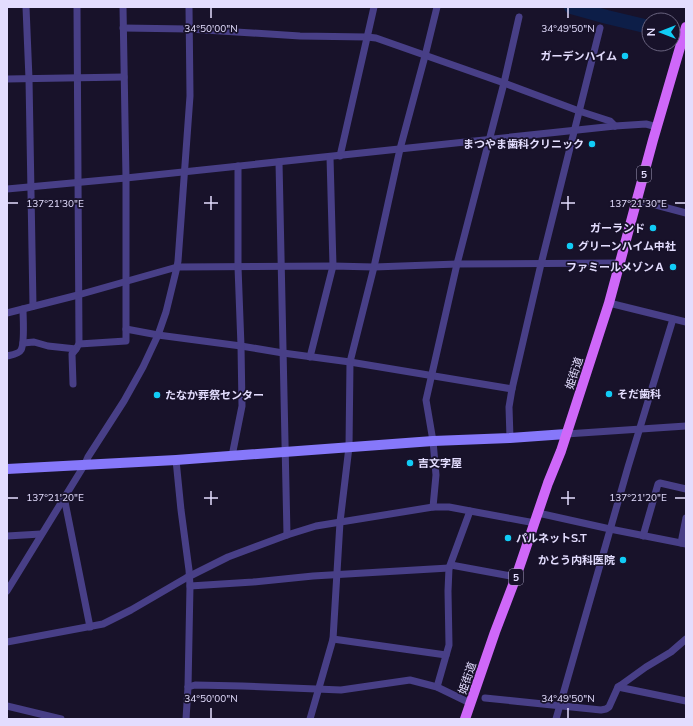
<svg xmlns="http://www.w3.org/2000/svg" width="693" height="726" viewBox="0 0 693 726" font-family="Mulish,'Noto Sans JP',sans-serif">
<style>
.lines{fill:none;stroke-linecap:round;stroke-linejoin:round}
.river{stroke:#0d1e48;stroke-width:14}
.street{stroke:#483f87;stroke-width:7}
.secondary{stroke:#8678fa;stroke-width:10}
.primary{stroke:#cf68f9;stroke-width:10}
.ticks{fill:none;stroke:#e3ddfe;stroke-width:1.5}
.poi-dot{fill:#11ccf6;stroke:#18122a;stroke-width:1.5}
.labels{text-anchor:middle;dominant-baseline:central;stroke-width:3.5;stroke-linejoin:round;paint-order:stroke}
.shield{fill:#18122a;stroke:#a6a0be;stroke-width:1}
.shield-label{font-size:10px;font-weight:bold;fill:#e3ddfe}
.poi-label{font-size:11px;font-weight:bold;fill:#e3ddfe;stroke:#18122a;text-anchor:end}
.street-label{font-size:11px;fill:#e3ddfe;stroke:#18122a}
.ticks-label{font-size:10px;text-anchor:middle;fill:#e3ddfe;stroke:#18122a;stroke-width:3.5;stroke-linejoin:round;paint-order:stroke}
</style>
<rect width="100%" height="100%" fill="#18122a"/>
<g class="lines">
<!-- river -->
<g class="river">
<polyline points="571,7 607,17 649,27"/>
<polyline points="673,36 686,41"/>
</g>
<!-- street -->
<g class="street">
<polyline points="26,7 29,79 33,306"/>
<polyline points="77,7 79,344"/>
<polyline points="123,28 189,29 300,36 367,37 376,38 504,83 579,111 610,121 615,126"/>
<polyline points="7,79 124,77"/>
<polyline points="340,156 374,7"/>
<polyline points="279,162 287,535"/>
<polyline points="7,189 126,178 615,126 646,124 657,127"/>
<polyline points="637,200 686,213"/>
<polyline points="609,303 686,322"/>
<polyline points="7,313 78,295 177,267 333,266 374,267 457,264 619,263"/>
<polyline points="126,329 158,335 241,346 283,353 350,362 512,389"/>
<polyline points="23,343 34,342 48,346 76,349 79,344 126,341 126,178 123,7"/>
<path d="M 7,356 C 11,355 19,354 21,350 C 25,343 23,318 23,309"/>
<polyline points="310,357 333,266 330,157"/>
<polyline points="73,384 72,354 76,349"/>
<polyline points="566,434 686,426"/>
<polyline points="510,438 509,407 512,389 541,264 600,28"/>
<polyline points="232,456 242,406 241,346 238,267 238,166"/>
<polyline points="176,460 181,510 189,570 190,586 188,687 186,719"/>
<polyline points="64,497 90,627"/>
<polyline points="433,507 436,475 433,441 426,400 457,264 504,83 519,17"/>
<polyline points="538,513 610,529 686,544"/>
<polyline points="7,536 41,534"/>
<polyline points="643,536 658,484 660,483 686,489"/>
<polyline points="681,543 686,518"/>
<polyline points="451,565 516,577"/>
<polyline points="190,586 253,582 313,576 449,568"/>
<polyline points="7,591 85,464 88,457 124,401 143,367 158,335 166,312 177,267 178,261 190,96 189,7"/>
<polyline points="333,639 446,655"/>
<polyline points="7,642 103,624 131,610 186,578 228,557 287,535 316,526 433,507 449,507 535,523"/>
<polyline points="188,687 195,685 242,686 341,690 410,680 437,687 470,703"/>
<polyline points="437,687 449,645 448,591 449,568 470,511"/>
<polyline points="618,687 686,701"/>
<polyline points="485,698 601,710 606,709 609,707 618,687 621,685 646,667 671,652 686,639"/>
<polyline points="7,706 61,719"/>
<polyline points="310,719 333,639 340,522 349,447 350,362 374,267 400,149 425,56 437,7"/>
<polyline points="556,719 628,467 673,319"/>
</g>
<!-- secondary -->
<polyline class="secondary" points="7,469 176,460 433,441 510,438 566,434"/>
<!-- primary -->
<polyline class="primary" points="465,719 495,632 516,577 548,483 561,451 609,303 653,140 686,27"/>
</g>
<!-- ticks -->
<path class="ticks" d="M 211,8 L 211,18M 568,8 L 568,18M 211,196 L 211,210M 568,196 L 568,210M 8,203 L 18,203M 204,203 L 218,203M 561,203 L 575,203M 675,203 L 685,203M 211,491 L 211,505M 568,491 L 568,505M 8,498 L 18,498M 204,498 L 218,498M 561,498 L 575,498M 675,498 L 685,498M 211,708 L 211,718M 568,708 L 568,718"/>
<!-- markers -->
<g class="poi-dot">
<circle cx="625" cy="56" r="4"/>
<circle cx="592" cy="144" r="4"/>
<circle cx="653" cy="228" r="4"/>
<circle cx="570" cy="246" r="4"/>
<circle cx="673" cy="267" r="4"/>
<circle cx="609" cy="394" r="4"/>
<circle cx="157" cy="395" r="4"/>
<circle cx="410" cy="463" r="4"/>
<circle cx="508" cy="538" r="4"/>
<circle cx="623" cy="560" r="4"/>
</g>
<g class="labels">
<!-- shield labels -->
<g class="shield">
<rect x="637" y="166" width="14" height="16" rx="3"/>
<rect x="509" y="569" width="14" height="16" rx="3"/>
</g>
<g class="shield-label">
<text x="644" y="174">5</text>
<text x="516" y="577">5</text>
</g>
<!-- poi labels -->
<g class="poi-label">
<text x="617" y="56">ガーデンハイム</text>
<text x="584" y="144">まつやま歯科クリニック</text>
<text x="645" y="228">ガーランド</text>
<text x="578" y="246" text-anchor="start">グリーンハイム中社</text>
<text x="665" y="267">ファミールメゾンＡ</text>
<text x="617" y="394" text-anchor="start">そだ歯科</text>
<text x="165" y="395" text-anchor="start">たなか葬祭センター</text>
<text x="418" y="463" text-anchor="start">吉文字屋</text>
<text x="516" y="538" text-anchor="start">パルネットS.T</text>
<text x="615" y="560">かとう内科医院</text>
</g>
<!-- street labels -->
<g class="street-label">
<text transform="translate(574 373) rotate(-72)">姫街道</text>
<text transform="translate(467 678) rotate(-71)">姫街道</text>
</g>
</g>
<g class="ticks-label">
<text x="211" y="32">34°50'00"N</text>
<text x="568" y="32">34°49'50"N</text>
<text x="638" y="207">137°21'30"E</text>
<text x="55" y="207">137°21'30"E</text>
<text x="638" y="501">137°21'20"E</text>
<text x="55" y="501">137°21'20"E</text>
<text x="211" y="702">34°50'00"N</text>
<text x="568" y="702">34°49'50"N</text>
</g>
<!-- border -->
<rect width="693" height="726" fill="none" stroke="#e3ddfe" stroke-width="16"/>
<!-- north arrow -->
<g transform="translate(661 32) rotate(270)"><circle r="19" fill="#18122a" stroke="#69637f"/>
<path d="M0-3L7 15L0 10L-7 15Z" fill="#11ccf6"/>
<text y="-6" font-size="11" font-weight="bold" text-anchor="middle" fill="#e3ddfe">N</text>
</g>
</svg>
